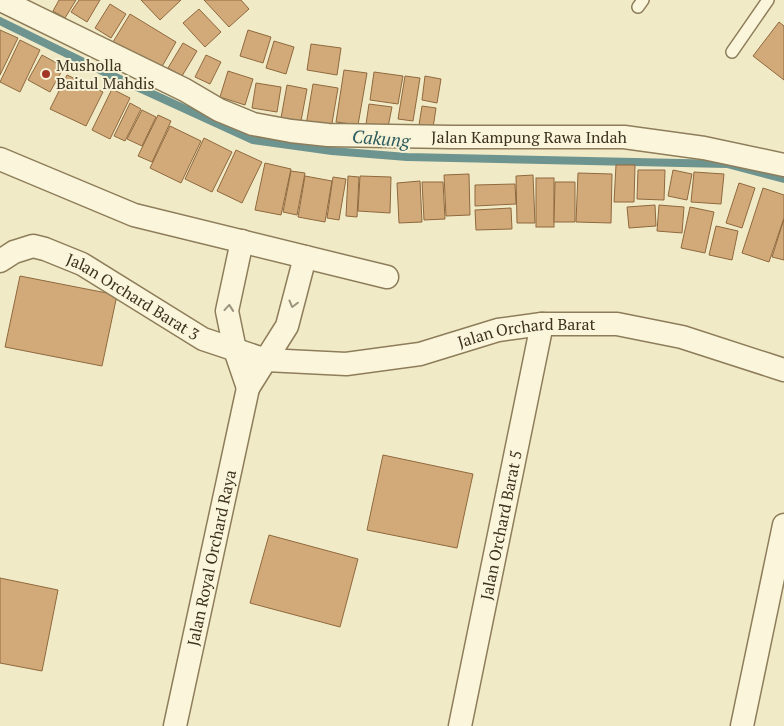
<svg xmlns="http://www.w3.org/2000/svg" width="784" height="726" viewBox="0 0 784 726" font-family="'PT Serif',serif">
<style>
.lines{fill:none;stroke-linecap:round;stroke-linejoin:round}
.stream{stroke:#6e9490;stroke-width:8}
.building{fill:#d2aa7a;stroke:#8f693e}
.service-casing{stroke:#8e7d5a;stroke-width:14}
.minor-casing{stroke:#8e7d5a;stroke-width:25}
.service{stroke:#fbf6db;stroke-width:11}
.minor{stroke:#fbf6db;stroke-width:22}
.oneway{stroke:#9c947d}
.poi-dot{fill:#a23526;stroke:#f8f3d7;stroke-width:2}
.labels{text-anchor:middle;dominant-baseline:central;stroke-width:4;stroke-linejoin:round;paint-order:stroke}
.poi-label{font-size:16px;fill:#3e321f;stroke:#f8f3d7;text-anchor:start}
.street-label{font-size:16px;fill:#3e321f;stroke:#f8f3d7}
.water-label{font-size:18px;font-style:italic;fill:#2d5b5e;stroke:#f8f3d7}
</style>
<rect width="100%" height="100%" fill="#f1eac6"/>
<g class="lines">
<!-- stream -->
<polyline class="stream" points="0,21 100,70 253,140 332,151 407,157 727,164 784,179"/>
</g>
<!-- building -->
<g class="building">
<polygon points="59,0 76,0 65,18 53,11"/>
<polygon points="79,0 100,0 87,22 71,12"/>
<polygon points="141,0 181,0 160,20"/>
<polygon points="204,0 241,0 249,9 229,27"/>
<polygon points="110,4 126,14 111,38 95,28"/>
<polygon points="199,9 221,32 205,47 183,23"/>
<polygon points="130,14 176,42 160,70 113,42"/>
<polygon points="779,22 784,26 784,80 753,56"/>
<polygon points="0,30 18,38 0,75"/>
<polygon points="248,30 271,37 263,63 240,56"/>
<polygon points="20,40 40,50 20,92 0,82"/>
<polygon points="274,41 294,47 286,74 266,68"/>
<polygon points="183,43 197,51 182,76 168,68"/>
<polygon points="311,44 341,48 337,75 307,70"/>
<polygon points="42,55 64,67 50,92 28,80"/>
<polygon points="206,55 221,62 210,84 195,77"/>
<polygon points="344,70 367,73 358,125 336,122"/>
<polygon points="228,71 253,79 245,105 220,97"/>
<polygon points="374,72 403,76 398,104 370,100"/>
<polygon points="67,75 103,92 86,126 50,109"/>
<polygon points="405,76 420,78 413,121 398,119"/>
<polygon points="425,76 441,79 437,103 422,100"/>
<polygon points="256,83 281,87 277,112 252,108"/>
<polygon points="313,84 338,88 331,129 306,125"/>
<polygon points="287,85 307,89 301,121 281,118"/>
<polygon points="112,89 130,98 110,139 92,130"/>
<polygon points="130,103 141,109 125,141 114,136"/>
<polygon points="369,104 392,107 388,127 366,124"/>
<polygon points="422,106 436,108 433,128 419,125"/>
<polygon points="142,110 156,117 142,146 127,139"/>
<polygon points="158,115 171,121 152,162 138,156"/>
<polygon points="170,126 201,141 181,183 150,168"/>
<polygon points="204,138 232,152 212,192 185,179"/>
<polygon points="236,150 262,162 242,203 217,191"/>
<polygon points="265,163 291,169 281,215 255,210"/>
<polygon points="616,165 635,165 634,202 614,202"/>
<polygon points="638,170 665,170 664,200 637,199"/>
<polygon points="673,170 692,174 687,200 668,196"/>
<polygon points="291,171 305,173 297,215 283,212"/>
<polygon points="694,172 724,174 721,204 691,202"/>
<polygon points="578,173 612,174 611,223 576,222"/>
<polygon points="469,174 470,215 446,216 444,175"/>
<polygon points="533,175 535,223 517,223 516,176"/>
<polygon points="305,176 332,181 325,222 298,217"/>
<polygon points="348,176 359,177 357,217 346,216"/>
<polygon points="360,176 391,177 390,213 358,211"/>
<polygon points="333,177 346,179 339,220 327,218"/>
<rect x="536" y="178" width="18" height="49"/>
<polygon points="420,181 422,222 399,223 397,183"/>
<polygon points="422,182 443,182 445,219 424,220"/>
<polygon points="555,182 575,182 575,222 554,222"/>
<polygon points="739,183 755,188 742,228 726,223"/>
<polygon points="515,184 516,204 475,206 475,185"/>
<polygon points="763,188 784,195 784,218 769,262 742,253"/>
<polygon points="655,205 656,226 629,228 627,207"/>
<polygon points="659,205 684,207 682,233 657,231"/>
<polygon points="690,207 714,212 705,253 681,248"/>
<polygon points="511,208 512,229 476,230 475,210"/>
<polygon points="784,219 784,260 772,257"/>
<polygon points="716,226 738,231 732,260 709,255"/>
<polygon points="20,276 117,295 102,366 5,347"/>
<polygon points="383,455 473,474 457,548 367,530"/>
<polygon points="269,535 358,559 340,627 250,603"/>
<polygon points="0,578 58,590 42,671 0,663"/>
</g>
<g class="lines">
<!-- service casing -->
<g class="service-casing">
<g id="service">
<polyline points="638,7 643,0"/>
<polyline points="732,52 768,0"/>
</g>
</g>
<!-- minor casing -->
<g class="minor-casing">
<g id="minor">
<path id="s1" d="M 1,0 L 185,90 L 219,110 L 253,124 L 291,131 L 328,135 L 452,137 L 624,137 L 704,148 L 784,165"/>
<polyline points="0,159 134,215 387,277"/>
<polyline points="242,241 227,311 235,350 248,388 287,326 305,257"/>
<path id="s2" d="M 0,261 L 14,252 L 33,246 L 45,249 L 82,264 L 203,339 L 266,360 L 346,364 L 420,354 L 498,330 L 542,324 L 617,324 L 682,337 L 784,370"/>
<path id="s3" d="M 175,726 L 248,388"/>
<path id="s4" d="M 460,726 L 542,324"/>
<polyline points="742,726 784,525"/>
</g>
</g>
<!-- service -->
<use href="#service" class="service"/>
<!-- minor -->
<use href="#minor" class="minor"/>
</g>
<!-- one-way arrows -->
<defs><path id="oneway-chevron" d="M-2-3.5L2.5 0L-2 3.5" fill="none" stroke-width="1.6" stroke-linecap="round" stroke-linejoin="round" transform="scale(1.25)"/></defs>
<g class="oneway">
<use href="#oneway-chevron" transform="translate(293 304) rotate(105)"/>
<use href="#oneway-chevron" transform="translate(229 308) rotate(-85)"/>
</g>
<!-- markers -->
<circle class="poi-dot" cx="46" cy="74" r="5"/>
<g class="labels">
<!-- poi labels -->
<g class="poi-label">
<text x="56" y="65">Musholla<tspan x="56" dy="18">Baitul Mahdis</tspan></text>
</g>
<!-- street labels -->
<g class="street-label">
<text stroke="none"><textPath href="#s1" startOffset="558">Jalan Kampung Rawa Indah</textPath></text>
<text stroke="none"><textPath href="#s2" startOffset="149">Jalan Orchard Barat 3</textPath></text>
<text stroke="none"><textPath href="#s2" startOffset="562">Jalan Orchard Barat</textPath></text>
<text stroke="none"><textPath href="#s4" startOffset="205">Jalan Orchard Barat 5</textPath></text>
<text stroke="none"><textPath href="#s3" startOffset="172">Jalan Royal Orchard Raya</textPath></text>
</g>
<!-- water labels -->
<g class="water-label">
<text transform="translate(381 138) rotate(5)">Cakung</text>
</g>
</g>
</svg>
